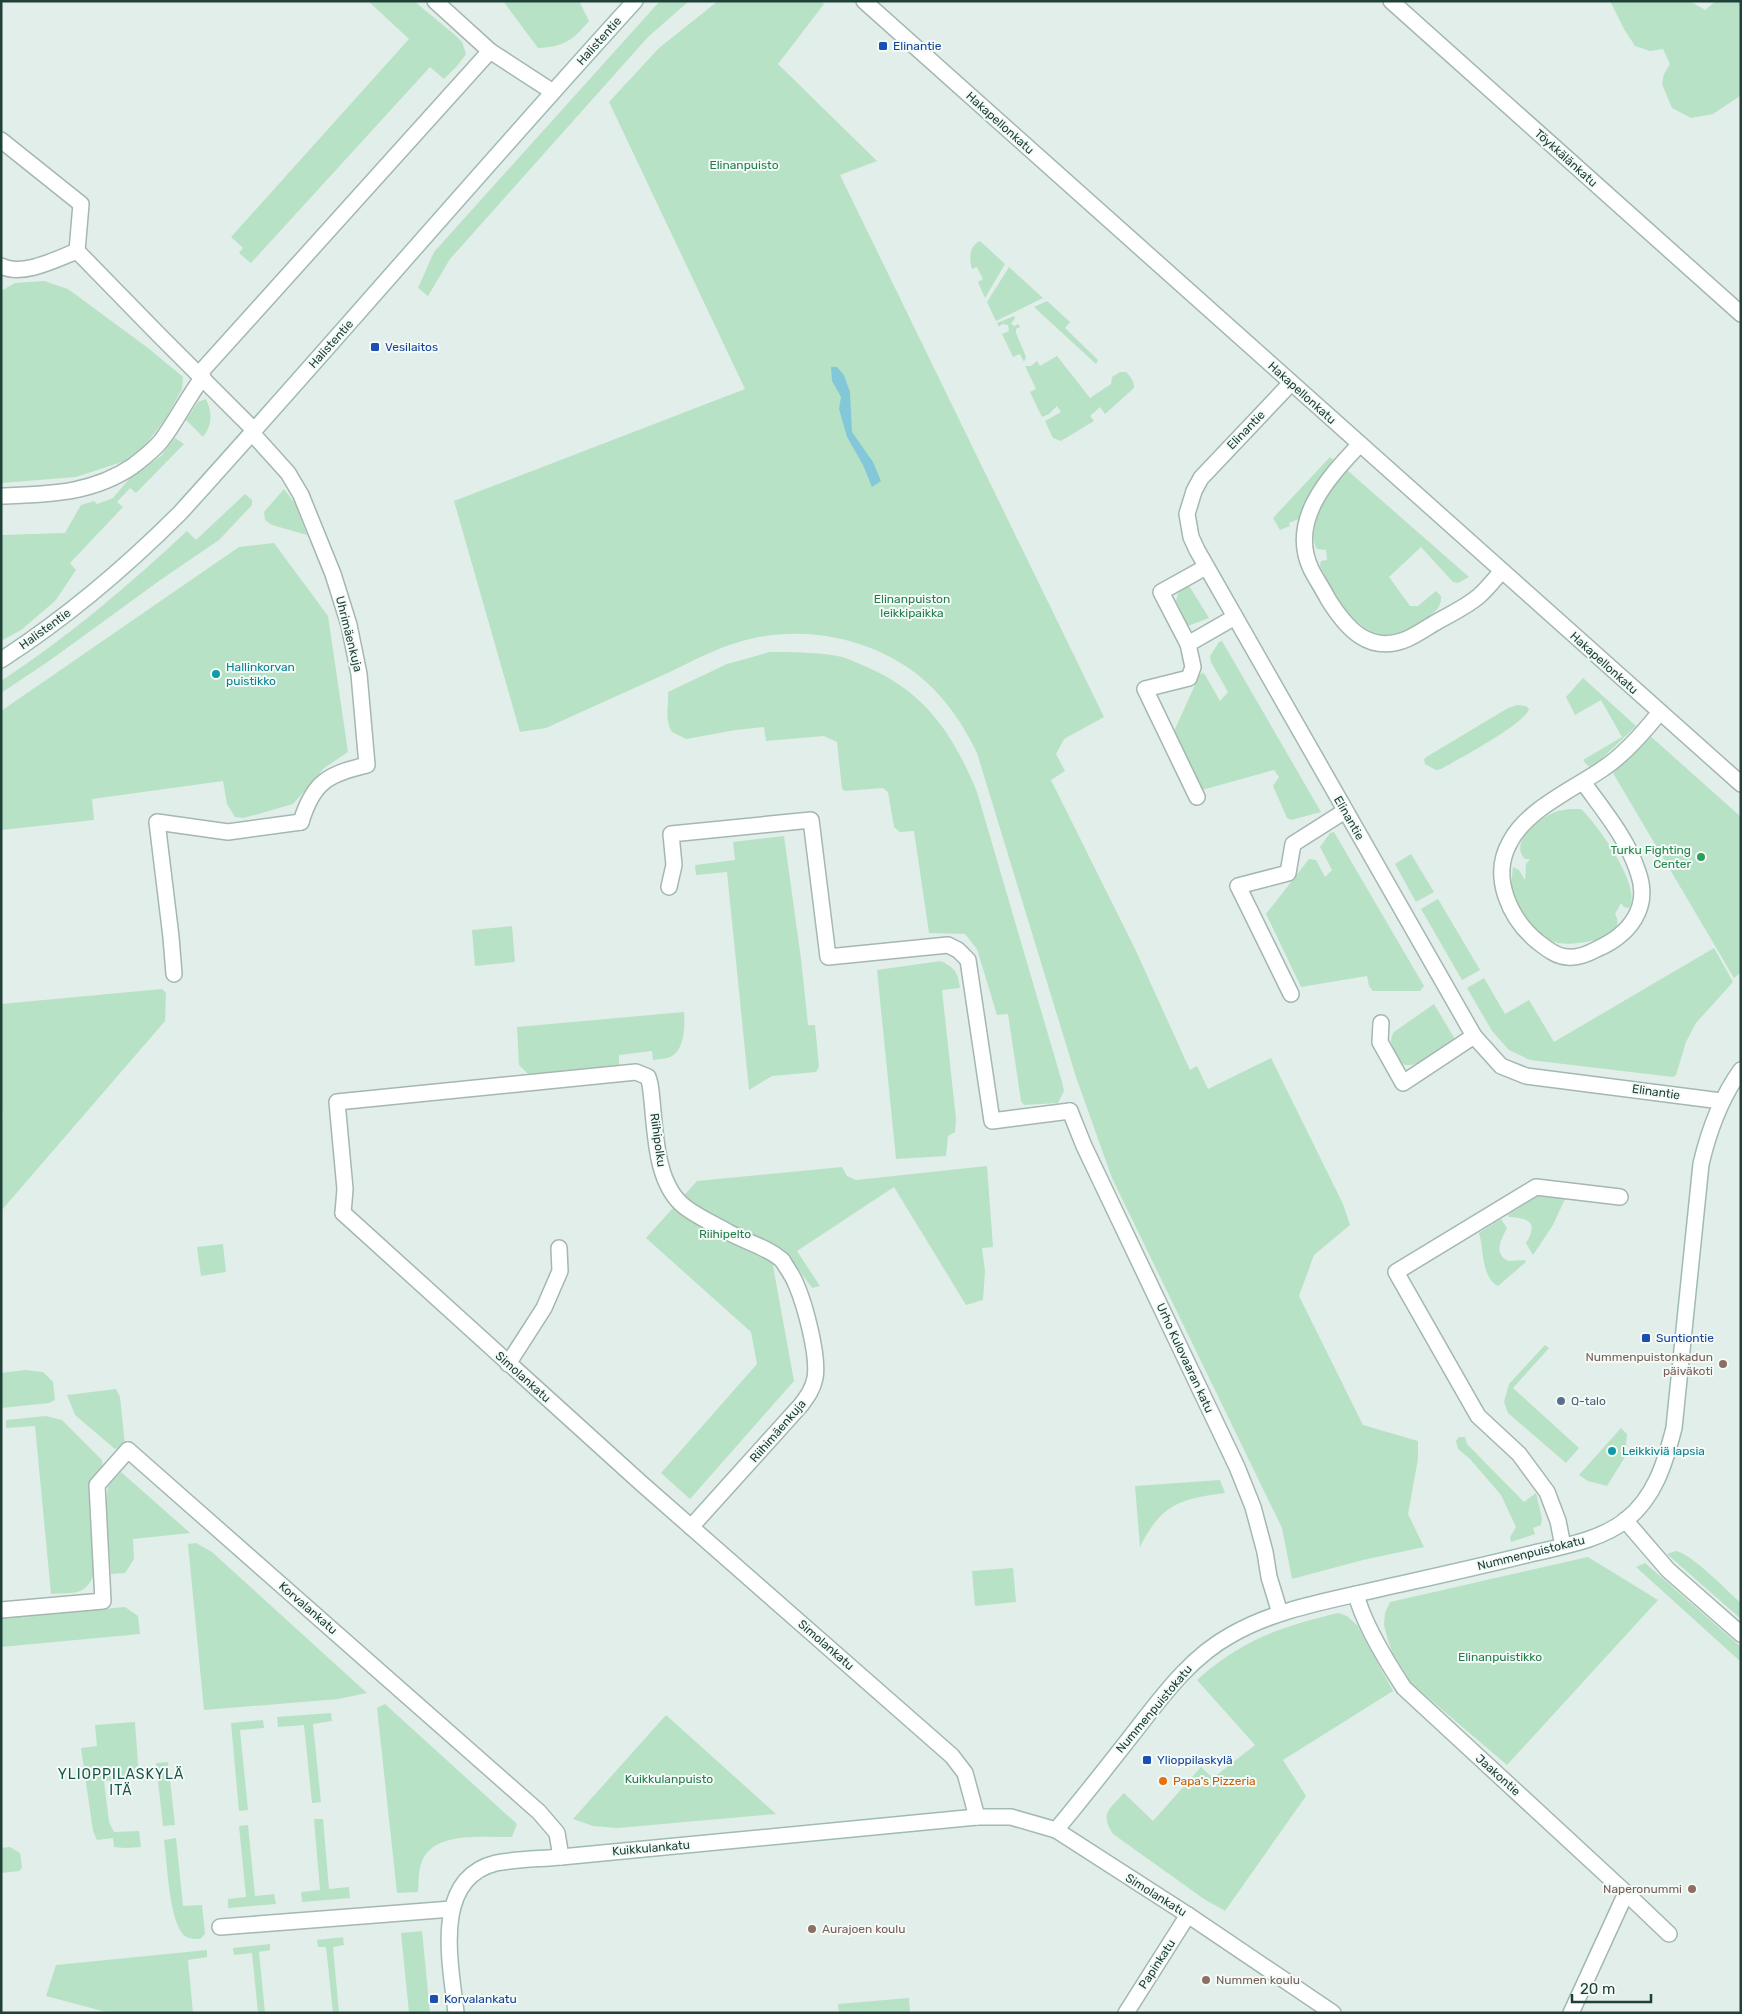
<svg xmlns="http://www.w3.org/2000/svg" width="1742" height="2014" viewBox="0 0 1742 2014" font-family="Rubik,sans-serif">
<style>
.green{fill:#b8e2c6}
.water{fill:#83c8d9}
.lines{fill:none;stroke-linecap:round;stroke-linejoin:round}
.lane-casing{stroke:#a4b7b1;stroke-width:18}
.street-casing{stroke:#a4b7b1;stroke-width:18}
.secondary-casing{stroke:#9fbbb3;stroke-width:18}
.lane{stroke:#fff;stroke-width:15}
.street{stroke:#fff;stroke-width:15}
.secondary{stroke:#fff;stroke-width:15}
.transit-dot{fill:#1a4fb4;stroke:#f3faf7;stroke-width:2}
.culture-dot{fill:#0f9aa8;stroke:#f3faf7;stroke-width:2}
.leisure-dot{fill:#2e9e5b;stroke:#f3faf7;stroke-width:2}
.education-dot{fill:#8d6e63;stroke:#f3faf7;stroke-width:2}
.service-dot{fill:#5c6f8a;stroke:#f3faf7;stroke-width:2}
.food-dot{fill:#e8710a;stroke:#f3faf7;stroke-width:2}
.labels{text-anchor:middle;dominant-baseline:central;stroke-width:4;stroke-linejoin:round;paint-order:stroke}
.street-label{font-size:12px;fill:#1f413a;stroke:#f3faf7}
.transit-label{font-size:12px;fill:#164399;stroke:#f3faf7;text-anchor:start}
.park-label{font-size:12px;fill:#257d4c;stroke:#f3faf7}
.culture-label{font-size:12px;fill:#0d838f;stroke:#f3faf7;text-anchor:start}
.leisure-label{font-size:12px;fill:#27864d;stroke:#f3faf7;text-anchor:end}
.education-label{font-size:12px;fill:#785e54;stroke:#f3faf7;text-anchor:end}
.service-label{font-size:12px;fill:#4e5e75;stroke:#f3faf7;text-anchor:start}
.food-label{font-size:12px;fill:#c56008;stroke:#f3faf7;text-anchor:start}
.neighbourhood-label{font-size:14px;letter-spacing:1px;fill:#19564a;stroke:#f3faf7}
</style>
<rect width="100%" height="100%" fill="#e2eee9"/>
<!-- green -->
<g class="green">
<polygon points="368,1 414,1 455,35 462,42 466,54 457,66 444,79 430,67 251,263 239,253 243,248 231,237 409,39"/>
<path d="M 503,1 L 579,1 L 589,21 C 573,40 564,47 538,48 Z"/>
<polygon points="660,1 689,1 648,37 450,259 428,296 418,288 434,252"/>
<path d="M 718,1 L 821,1 L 824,4 L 778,64 L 877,161 L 840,175 L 1104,717 L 1064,739 L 1056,754 L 1065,771 L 1051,780 L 1136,951 L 1190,1070 L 1197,1066 L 1208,1089 L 1271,1058 L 1343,1204 L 1350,1225 L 1314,1255 L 1299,1296 L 1363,1425 L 1418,1441 L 1418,1459 L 1408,1514 L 1424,1547 L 1363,1560 L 1292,1579 L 1282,1528 L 1112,1178 L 1076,1077 L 977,753 C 967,732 955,713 940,696 C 892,641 808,621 739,642 C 715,649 692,661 670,672 C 629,690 588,709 546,728 L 520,732 L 454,501 L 745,389 L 609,102 L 659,48 Z"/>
<polygon points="1610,1 1690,1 1705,10 1716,1 1741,1 1740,96 1713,114 1691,118 1672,108 1662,84 1664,74 1670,64 1663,49 1650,51 1635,46 1624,29"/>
<path d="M 980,241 L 1005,264 L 985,298 L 978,282 L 983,279 L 977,267 L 972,269 C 969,258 969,246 980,241 Z"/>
<polygon points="1009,267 1043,298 996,321 987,302"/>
<polygon points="44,281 68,289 148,348 183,377 182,389 166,418 143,448 128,460 76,477 1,483 1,291 15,283"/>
<polygon points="1047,301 1070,322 1065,328 1098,360 1096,364 1034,307"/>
<polygon points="1014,316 1015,318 1011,324 1015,326 1018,324 1020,327 1016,329 1016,333 1026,357 1024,362 1020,354 1013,357 1002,334 1009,331 1008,325 1002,324 999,327 997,323"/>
<path d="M 1057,356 L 1090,398 L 1111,384 L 1112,377 L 1120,372 L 1126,372 C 1131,377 1134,381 1134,388 L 1105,414 L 1100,407 L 1090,416 L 1094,421 L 1061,441 L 1053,438 L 1045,421 L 1061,412 L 1057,406 L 1049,414 L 1042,417 L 1030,392 L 1036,389 L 1025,366 L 1031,366 L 1037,361 L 1040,366 Z"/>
<path d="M 206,399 C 212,412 213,424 203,437 L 186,420 L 198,402 Z"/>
<polygon points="175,438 184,444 136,493 130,488 117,502 123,507 70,563 76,570 55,601 21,630 1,641 1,535 65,533 81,505 94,501 97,504 113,498 130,478 161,456"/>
<polygon points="1330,457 1334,460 1301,518 1289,523 1290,526 1280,530 1273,518"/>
<path d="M 1347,470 L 1469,577 L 1458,583 L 1453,582 L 1421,547 L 1389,577 L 1410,606 L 1418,606 L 1436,591 L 1441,596 C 1442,609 1432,614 1422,621 C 1414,626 1404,633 1394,635 C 1358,641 1333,592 1320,566 L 1321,561 L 1327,560 L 1326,550 L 1317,549 C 1308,537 1321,501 1329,490 C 1334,483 1341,476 1347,470 Z"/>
<polygon points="284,489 296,505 307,535 272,525 265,520 264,512"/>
<path d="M 245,494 L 252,500 L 252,505 L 219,540 L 159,581 L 49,661 L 1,693 L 1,681 C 68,637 128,586 187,531 L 196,540 Z"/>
<polygon points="274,543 328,616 348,752 324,768 293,804 244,818 235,817 227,804 223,781 92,799 94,820 1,830 1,711 239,547"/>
<polygon points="1188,584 1209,618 1188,626 1176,601 1179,591"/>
<polygon points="1222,641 1321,812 1291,820 1287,818 1273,786 1279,777 1274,770 1202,790 1174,731 1200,674 1204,673 1220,701 1228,692 1211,662 1210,656 1219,642"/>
<path d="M 770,652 C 794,652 818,652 842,657 C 850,659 859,664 867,667 C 926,693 953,734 977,792 L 1062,1082 L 1064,1091 L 1058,1103 L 1024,1105 L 1021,1101 L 1008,1014 L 997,1015 L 977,949 L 965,934 L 929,933 L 914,831 L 900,832 L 894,827 L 888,792 L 883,788 L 845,791 L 842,789 L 837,742 L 824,736 L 766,741 L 764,727 L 736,730 L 686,739 L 672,732 C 664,719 669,707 668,692 L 727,664 Z"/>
<polygon points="1583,678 1636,726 1593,767 1588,766 1583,760 1622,737 1601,700 1575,715 1566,697"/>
<path d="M 1517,705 L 1526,706 L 1529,709 C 1525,724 1457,760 1441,769 L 1436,770 L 1425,764 L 1424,759 L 1428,756 L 1508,708 Z"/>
<polygon points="1648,734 1741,817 1741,972 1734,978 1613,773"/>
<path d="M 1570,809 L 1581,809 C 1597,824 1643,887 1629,908 L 1624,907 L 1621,903 L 1615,914 C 1630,939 1573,946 1558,943 C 1545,941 1535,930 1527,921 C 1521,913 1514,904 1512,894 C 1511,886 1512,875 1513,867 L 1519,870 L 1525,880 L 1526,864 L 1530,859 L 1525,859 C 1508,842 1540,818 1555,812 C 1560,810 1565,810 1570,809 Z"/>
<polygon points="1334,832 1424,986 1420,991 1373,991 1369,986 1367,976 1301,987 1266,914 1309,859 1316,860 1325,877 1332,870 1320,847 1330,833"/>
<polygon points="784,836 801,959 808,1025 815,1025 819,1067 816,1072 772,1076 749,1090 727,872 696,875 695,865 735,860 733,842"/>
<polygon points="1411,854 1434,892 1416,902 1395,864"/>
<polygon points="1438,899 1480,970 1462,980 1421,909"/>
<polygon points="512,926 515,962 475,966 472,930"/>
<polygon points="1714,948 1733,982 1696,1023 1686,1042 1676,1075 1673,1077 1530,1060 1509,1050 1492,1031 1467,988 1484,978 1505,1014 1529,1000 1554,1042"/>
<path d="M 941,961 C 955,968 958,972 960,988 L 942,990 L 956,1119 L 955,1132 L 948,1136 L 946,1156 L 896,1159 L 877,970 Z"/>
<polygon points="162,989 166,993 165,1021 1,1211 1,1119 3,1117 1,1095 1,1004"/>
<path d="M 1434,1004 L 1456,1041 C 1445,1047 1417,1068 1406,1065 C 1400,1064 1398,1059 1396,1054 C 1391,1046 1389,1040 1394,1032 Z"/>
<path d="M 684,1012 C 685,1026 685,1050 670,1057 C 665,1059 658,1059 653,1060 L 652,1051 L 619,1055 L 619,1065 L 528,1074 L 519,1065 L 517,1027 Z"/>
<polygon points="987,1166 993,1247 982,1248 985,1271 983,1300 966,1305 894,1187 797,1251 820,1286 812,1288 789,1256 773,1266 794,1381 690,1499 661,1473 757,1364 751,1332 646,1238 697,1181 842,1167 847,1176 856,1180"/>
<path d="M 1538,1196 L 1565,1199 L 1553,1225 L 1533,1255 L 1526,1243 C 1538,1223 1530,1218 1509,1217 L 1508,1215 Z"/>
<path d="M 1501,1219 L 1507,1228 C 1501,1240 1493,1253 1508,1261 L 1525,1260 L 1526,1262 L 1498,1286 C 1481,1277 1484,1249 1479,1233 Z"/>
<polygon points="223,1244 226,1272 201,1276 197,1247"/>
<polygon points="1545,1345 1549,1348 1513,1388 1579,1448 1566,1463 1508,1413 1504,1402 1509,1384"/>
<polygon points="25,1370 43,1372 53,1382 55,1400 49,1403 1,1408 1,1373"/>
<polygon points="116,1389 120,1397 125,1445 115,1449 75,1415 67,1395"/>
<path d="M 46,1416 L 62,1420 L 102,1460 L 103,1468 L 88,1485 L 94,1574 C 85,1597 73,1592 51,1594 L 35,1426 L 6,1428 L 6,1420 Z"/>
<polygon points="1621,1428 1627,1434 1625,1457 1607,1486 1588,1481 1579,1475"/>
<polygon points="1459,1437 1465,1437 1467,1444 1524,1502 1536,1493 1542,1518 1541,1525 1533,1528 1535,1534 1511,1542 1510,1537 1516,1527 1501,1495 1470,1459 1458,1449 1456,1441"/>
<polygon points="121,1472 190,1533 133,1539 134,1559 125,1573 111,1574 106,1505 108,1486"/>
<path d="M 1220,1480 L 1225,1493 C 1180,1499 1161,1504 1140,1547 L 1135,1486 Z"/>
<polygon points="196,1543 212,1552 367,1693 338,1699 204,1710 188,1544"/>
<path d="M 1676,1551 C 1692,1554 1727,1591 1741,1603 L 1741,1619 L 1667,1554 Z"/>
<polygon points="1588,1557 1658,1600 1507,1765 1412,1684 1393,1654 1388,1640 1384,1625 1385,1613 1390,1602"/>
<polygon points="1645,1563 1741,1647 1741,1662 1636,1567"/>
<polygon points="1013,1568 1016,1602 975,1606 972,1571"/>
<polygon points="125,1607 138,1616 140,1634 1,1647 1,1618"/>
<path d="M 1338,1613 L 1347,1616 L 1357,1625 L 1393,1691 L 1283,1760 L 1306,1796 L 1225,1911 L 1204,1899 L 1113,1834 C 1099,1813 1110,1809 1124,1793 L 1153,1821 L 1201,1767 L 1213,1778 L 1255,1745 L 1197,1680 C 1242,1640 1280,1627 1338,1613 Z"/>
<path d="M 385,1704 L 517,1824 L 512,1837 C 483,1838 432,1830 421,1864 C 418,1872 419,1883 418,1892 L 397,1893 L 377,1708 Z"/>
<polygon points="331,1713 332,1721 313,1724 321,1802 312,1803 304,1725 278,1727 277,1717"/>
<polygon points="666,1715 776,1814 618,1828 593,1826 573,1819"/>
<polygon points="263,1720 264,1728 240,1730 248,1810 239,1811 231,1723"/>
<polygon points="135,1722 139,1778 104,1781 109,1822 114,1832 139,1831 141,1847 125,1848 114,1847 113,1838 97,1840 93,1831 81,1748 97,1746 95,1725"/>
<polygon points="168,1762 175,1825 163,1826 156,1763"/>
<polygon points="314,1819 323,1819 329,1889 349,1887 350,1898 302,1902 301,1892 320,1890"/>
<polygon points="248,1825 255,1896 274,1894 276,1904 228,1908 228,1899 246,1897 239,1826"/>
<path d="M 176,1838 L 183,1906 L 202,1905 L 205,1934 L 200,1939 C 193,1939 186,1939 182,1933 C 169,1916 167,1862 164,1840 Z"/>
<polygon points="10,1847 20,1853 22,1868 19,1871 1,1873 1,1848"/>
<polygon points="422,1931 430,2013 409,2013 401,1933"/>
<polygon points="343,1937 344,1945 333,1947 339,2013 333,2013 326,1947 318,1947 317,1940"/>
<polygon points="270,1944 270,1950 259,1952 265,2013 258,2013 252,1953 234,1955 233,1948"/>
<polygon points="207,1950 207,1957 188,1960 193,2013 110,2013 46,1996 56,1965"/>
<polygon points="909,1998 910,2013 839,2013 838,2004"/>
</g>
<!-- water -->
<polygon class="water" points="831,367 837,367 844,375 850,392 852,432 873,462 881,481 872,487 863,465 847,437 839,409 841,397 832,381"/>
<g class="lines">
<!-- lane casing -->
<g class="lane-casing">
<g id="lane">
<polyline points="435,1 490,51 553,92"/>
<polyline points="1,140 81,204 77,251 159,335 254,430"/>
<path d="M 1,266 C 22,277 57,259 77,251"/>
<polyline points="199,374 490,51"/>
<path d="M 1360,444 C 1329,477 1288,520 1311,569 C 1316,579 1323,589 1328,599 C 1346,628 1369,655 1407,639 C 1416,635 1425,629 1433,624 C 1448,615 1465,608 1479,596 C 1487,589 1494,580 1502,571"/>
<path d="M 1,496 C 49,494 92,494 133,466 C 143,458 153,451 161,441 C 177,420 187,398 203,377"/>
<polyline points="1188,644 1161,592 1206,567"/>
<path d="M 1583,782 C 1603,810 1627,838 1638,872 C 1651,908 1629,935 1597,949 C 1588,954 1578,958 1568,957 C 1557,957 1547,949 1538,942 C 1510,919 1490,877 1510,842 C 1527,809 1574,789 1604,768 C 1625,754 1644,732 1660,712"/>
<polyline points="1197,797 1145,689 1189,678 1193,667 1188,644 1235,617"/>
<polyline points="669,887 674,865 671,834 811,820 828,957 948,945 958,950 968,960 992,1121 1070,1111"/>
<polyline points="174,974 171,937 157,822 228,832 301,822"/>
<polyline points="1291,994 1238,886 1288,873 1293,844 1345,811"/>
<polyline points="1381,1023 1380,1042 1403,1083 1474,1036"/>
<path d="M 343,1213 L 345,1189 L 337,1102 L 636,1072 L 648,1077 L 650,1084 C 656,1121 652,1182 685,1207 C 698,1217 714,1224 728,1232 C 746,1242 767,1247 782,1260"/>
<polyline points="508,1364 544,1308 560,1271 559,1248"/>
<polyline points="1563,1546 1558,1521 1547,1492 1519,1454 1478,1416 1396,1272 1536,1187 1620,1197"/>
<polyline points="1,1610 103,1601 97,1485 128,1450"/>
<polyline points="220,1927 452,1909"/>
<polyline points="1571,2013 1626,1893"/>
</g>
</g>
<!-- street casing -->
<g class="street-casing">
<g id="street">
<polyline points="864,1 1741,784"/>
<polyline points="1391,1 1741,314"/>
<polyline points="1291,383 1201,478 1194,491 1187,514 1191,537 1197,550 1474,1036 1501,1066 1526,1076 1721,1101"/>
<path d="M 252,433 L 288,473 L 301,495 L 333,574 L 349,625 L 359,674 L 367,765 C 328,774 313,782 301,822"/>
<polyline points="1070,1111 1084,1146 1237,1467 1253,1507 1265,1552 1269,1577 1280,1613"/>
<polyline points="343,1213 641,1483 952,1756 965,1773 977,1817"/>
<polyline points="128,1450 539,1812 557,1833 561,1857"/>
<polyline points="1625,1520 1668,1570 1741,1634"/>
<path d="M 691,1527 L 801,1405 C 807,1397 813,1389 815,1378 C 819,1356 805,1305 796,1284 C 793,1276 787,1268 782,1260"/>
<path d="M 1356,1594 C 1363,1623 1387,1662 1404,1688 L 1626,1893 L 1669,1934"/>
<polyline points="1056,1830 1188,1915 1333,2013"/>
<polyline points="1126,2013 1188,1915"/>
</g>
</g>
<!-- secondary casing -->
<g class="secondary-casing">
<g id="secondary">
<path d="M 1,660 C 66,618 125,568 180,513 C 333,344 481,170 635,1"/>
<path d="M 456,2013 C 451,1965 431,1879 496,1863 C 517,1859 540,1859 561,1857 L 977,1817 L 1011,1817 L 1056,1830 C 1082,1799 1107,1767 1132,1735 C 1161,1698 1189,1658 1231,1635 C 1271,1612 1317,1603 1361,1593 C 1418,1580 1474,1568 1530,1554 C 1563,1546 1599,1541 1626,1520 C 1655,1497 1665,1463 1674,1428 L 1701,1164 C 1709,1130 1720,1099 1741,1070"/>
</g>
</g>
<!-- lane -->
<use href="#lane" class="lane"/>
<!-- street -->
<use href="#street" class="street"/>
<!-- secondary -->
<use href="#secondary" class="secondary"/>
</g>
<!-- markers -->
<g class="transit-dot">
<rect x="878" y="41" width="10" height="10" rx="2.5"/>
<rect x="370" y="342" width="10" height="10" rx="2.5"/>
<rect x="1641" y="1333" width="10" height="10" rx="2.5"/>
<rect x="1142" y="1755" width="10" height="10" rx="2.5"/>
<rect x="429" y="1994" width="10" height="10" rx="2.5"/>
</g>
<g class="culture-dot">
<circle cx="216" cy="674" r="5"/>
<circle cx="1612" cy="1451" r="5"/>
</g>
<circle class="leisure-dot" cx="1701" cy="857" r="5"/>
<g class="education-dot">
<circle cx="1723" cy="1364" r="5"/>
<circle cx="1692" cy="1889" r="5"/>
<circle cx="812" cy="1929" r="5"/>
<circle cx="1206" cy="1980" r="5"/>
</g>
<circle class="service-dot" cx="1561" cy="1401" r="5"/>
<circle class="food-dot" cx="1163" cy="1781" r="5"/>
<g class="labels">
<!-- street labels -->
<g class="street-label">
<text transform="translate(599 41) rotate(-48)">Halistentie</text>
<text transform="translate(1000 123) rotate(42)">Hakapellonkatu</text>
<text transform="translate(1566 158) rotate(42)">Töykkälänkatu</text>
<text transform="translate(331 344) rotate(-48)">Halistentie</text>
<text transform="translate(1302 393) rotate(42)">Hakapellonkatu</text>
<text transform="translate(1246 430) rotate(-46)">Elinantie</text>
<text transform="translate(45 629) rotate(-36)">Halistentie</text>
<text transform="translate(349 634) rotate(76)">Uhrimäenkuja</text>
<text transform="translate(1604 663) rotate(42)">Hakapellonkatu</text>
<text transform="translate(1349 818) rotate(60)">Elinantie</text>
<text transform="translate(1656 1092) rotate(8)">Elinantie</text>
<text transform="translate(658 1140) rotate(82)">Riihipolku</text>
<text transform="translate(1185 1358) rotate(65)">Urho Kulovaaran katu</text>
<text transform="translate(523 1377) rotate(42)">Simolankatu</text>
<text transform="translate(778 1431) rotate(-49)">Riihimäenkuja</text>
<text transform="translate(1531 1553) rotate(-14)">Nummenpuistokatu</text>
<text transform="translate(308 1608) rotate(41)">Korvalankatu</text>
<text transform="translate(826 1645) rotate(41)">Simolankatu</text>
<text transform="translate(1154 1709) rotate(-50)">Nummenpuistokatu</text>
<text transform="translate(1498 1775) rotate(42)">Jaakontie</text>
<text transform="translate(651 1848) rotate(-5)">Kuikkulankatu</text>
<text transform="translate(1156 1895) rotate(32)">Simolankatu</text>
<text transform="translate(1157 1964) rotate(-57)">Papinkatu</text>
</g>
<!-- transit labels -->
<g class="transit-label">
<text x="893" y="46">Elinantie</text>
<text x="385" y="347">Vesilaitos</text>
<text x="1656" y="1338">Suntiontie</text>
<text x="1157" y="1760">Ylioppilaskylä</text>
<text x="444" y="1999">Korvalankatu</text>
</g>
<!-- park labels -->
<g class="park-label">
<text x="744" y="165">Elinanpuisto</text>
<text x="912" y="599">Elinanpuiston<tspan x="912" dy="14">leikkipaikka</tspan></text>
<text x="725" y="1234">Riihipelto</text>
<text x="1500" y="1657">Elinanpuistikko</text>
<text x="669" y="1779">Kuikkulanpuisto</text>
</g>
<!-- culture labels -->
<g class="culture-label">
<text x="226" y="667">Hallinkorvan<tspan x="226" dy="14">puistikko</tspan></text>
<text x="1622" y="1451">Leikkiviä lapsia</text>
</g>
<!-- leisure labels -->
<g class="leisure-label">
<text x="1691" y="850">Turku Fighting<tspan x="1691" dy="14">Center</tspan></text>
</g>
<!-- education labels -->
<g class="education-label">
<text x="1713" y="1357">Nummenpuistonkadun<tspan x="1713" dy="14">päiväkoti</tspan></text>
<text x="1682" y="1889">Naperonummi</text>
<text x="822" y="1929" text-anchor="start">Aurajoen koulu</text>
<text x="1216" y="1980" text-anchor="start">Nummen koulu</text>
</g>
<!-- service labels -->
<g class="service-label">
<text x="1571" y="1401">Q-talo</text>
</g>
<!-- food labels -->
<g class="food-label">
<text x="1173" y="1781">Papa's Pizzeria</text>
</g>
<!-- neighbourhood labels -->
<g class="neighbourhood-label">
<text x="121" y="1774">YLIOPPILASKYLÄ<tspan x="121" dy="16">ITÄ</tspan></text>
</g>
</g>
<!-- border -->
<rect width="1742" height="2014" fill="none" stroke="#1f413a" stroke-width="5"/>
<!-- scale -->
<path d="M1572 1994v8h79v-8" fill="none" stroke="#1f413a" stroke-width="2.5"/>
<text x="1580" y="1994" font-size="15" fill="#1f413a" stroke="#f3faf7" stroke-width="4" paint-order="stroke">20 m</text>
</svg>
